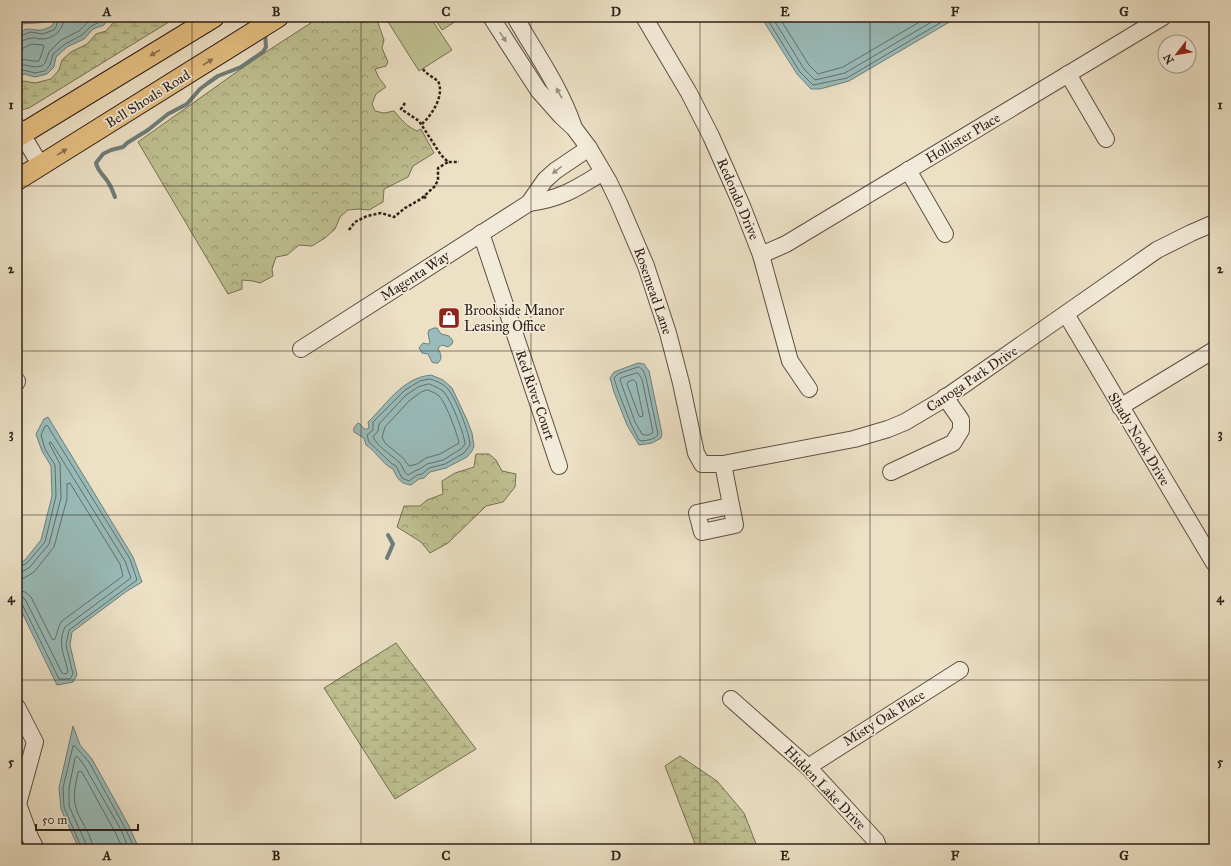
<svg xmlns="http://www.w3.org/2000/svg" width="1231" height="866" viewBox="0 0 1231 866" font-family="'IM FELL Great Primer',serif">
<style>
.forest{fill:url(#forest-crowns);stroke:#767054}
.wetland{fill:url(#wetland-marsh);stroke:#767054}
.garden{fill:#bec090;stroke:#767054}
.water{fill:#99bcba;stroke:#6e7e7a}
.lines{fill:none;stroke-linecap:round;stroke-linejoin:round}
.shore{stroke:#646e6a;stroke-width:1}
.stream{stroke:#6e7e7a;stroke-width:4}
.minor-casing{stroke:#5e5044;stroke-width:18}
.major-casing{stroke:#2e2019;stroke-width:22}
.path{stroke:#2e2019;stroke-width:2.5;stroke-dasharray:3 2;stroke-linecap:butt}
.minor{stroke:#f3ebd9;stroke-width:16}
.major{stroke:#e6c082;stroke-width:20}
.oneway{fill:#9a9083}
.oneway2{fill:#8a704e}
.grid{fill:none;stroke:#2e2019;stroke-width:1;stroke-opacity:0.55}
.labels{text-anchor:middle;dominant-baseline:central;stroke-width:3.5;stroke-linejoin:round;paint-order:stroke}
.street-label{font-size:14px;fill:#2e2019;stroke:#f3ebd9}
.poi-label{font-size:14px;fill:#2e2019;stroke:#f3ebd9;text-anchor:start}
.neatline{fill:none;stroke:#2e2019;stroke-width:1.5}
.grid-label{font-size:13px;text-anchor:middle;font-weight:bold;fill:#2e2019}
</style>
<defs>
<pattern id="forest-crowns" width="20" height="18" patternUnits="userSpaceOnUse"><rect width="20" height="18" fill="#bec090"/><path d="M2 6a3 3 0 1 1 6 0M12 15a3 3 0 1 1 6 0" fill="none" stroke="#9b9c75"/></pattern>
<pattern id="wetland-marsh" width="20" height="14" patternUnits="userSpaceOnUse"><rect width="20" height="14" fill="#bec090"/><path d="M1 5h8M5 5V1M11 12h8M15 12V8" fill="none" stroke="#9b9c75"/></pattern>
</defs>
<rect width="100%" height="100%" fill="#ece0c5"/>
<filter id="stains"><feTurbulence type="fractalNoise" baseFrequency=".005" numOctaves="4"/><feColorMatrix values="0 0 0 0 .2 0 0 0 0 .09 0 0 0 0 .02 0 0 0 .5 -.17"/></filter>
<radialGradient id="worn" r=".72"><stop offset=".6" stop-color="#630" stop-opacity="0"/><stop offset="1" stop-color="#630" stop-opacity=".3"/></radialGradient>
<!-- forest -->
<g class="forest">
<path d="M 320,17 L 376,17 L 384,40 L 382,48 L 388,62 L 386,66 L 375,69 L 379,78 L 386,87 L 376,94 L 372,104 L 375,111 L 384,113 L 394,111 C 401,119 407,127 417,131 L 421,129 L 434,153 L 413,166 L 408,177 L 384,189 L 383,202 L 369,210 L 359,209 L 348,210 L 340,217 L 335,229 L 325,238 L 312,246 L 299,245 L 287,255 L 276,257 L 272,269 L 273,276 L 260,283 L 253,281 L 242,280 L 242,289 L 228,294 L 138,142 L 255,59 Z"/>
<polygon points="476,454 489,454 496,460 502,471 516,474 515,487 503,502 486,506 448,543 430,553 421,542 397,527 404,506 420,506 427,500 443,494 442,481 455,473 474,467"/>
</g>
<!-- wetland -->
<g class="wetland">
<polygon points="114,17 177,17 29,108 17,111 17,84 24,81 35,83 51,79 59,70 62,60 71,52 87,44 96,34 106,31 114,22"/>
<polygon points="396,643 476,749 395,799 324,688"/>
<polygon points="680,756 717,781 744,813 758,849 697,849 665,766"/>
</g>
<!-- garden -->
<g class="garden">
<polygon points="385,17 430,17 452,50 419,71"/>
<polygon points="434,17 460,17 461,18 442,30"/>
</g>
<!-- water -->
<g class="water">
<path d="M 17,17 L 49,17 L 47,21 C 37,25 27,21 17,26 Z"/>
<path d="M 57,17 L 107,17 L 108,19 L 104,25 L 93,29 L 84,39 L 67,47 L 56,57 L 54,67 L 47,74 L 35,77 L 24,74 L 17,77 L 17,35 C 27,25 31,31 42,30 C 46,29 49,27 52,26 Z"/>
<polygon points="761,17 958,17 849,81 820,89 811,89 797,74"/>
<path d="M 434,328 L 437,328 L 441,334 L 449,336 L 453,341 L 452,344 L 448,347 L 442,345 L 439,347 L 438,349 C 441,354 443,358 438,363 L 434,363 L 432,362 L 428,354 L 422,353 L 419,348 L 423,343 L 428,344 L 430,343 L 428,333 L 429,330 Z"/>
<polygon points="638,363 644,364 649,371 662,434 661,438 652,443 639,445 627,425 614,392 610,378 614,372"/>
<path d="M 431,375 L 443,380 L 452,388 L 467,420 L 472,433 L 474,446 L 472,451 L 467,457 L 446,468 L 430,472 L 424,478 L 419,479 L 411,485 C 400,484 397,478 393,469 C 382,464 376,451 366,445 L 364,438 L 354,432 C 353,428 355,426 358,423 L 360,424 L 364,429 L 368,429 L 369,428 L 368,422 C 387,404 402,378 431,375 Z"/>
<polygon points="48,417 133,557 142,582 127,591 72,632 70,645 77,675 73,682 57,685 17,602 17,565 25,560 41,540 52,496 51,466 42,451 36,434 44,419"/>
<polygon points="73,726 80,745 92,759 129,826 139,849 79,849 61,809 59,788"/>
</g>
<g class="lines">
<!-- shore -->
<g class="shore">
<polyline points="766,17 800,72 813,85 847,78 950,17"/>
<polyline points="772,17 804,69 815,80 845,73 940,17"/>
<polyline points="779,17 809,65 818,74 843,67 928,17"/>
<polyline points="17,37 31,32 42,34 54,30 56,27 59,17"/>
<path d="M 17,42 C 23,42 26,38 32,38 C 35,37 38,39 41,39 C 54,39 64,30 64,17"/>
<path d="M 17,48 L 24,48 L 31,44 L 43,45 L 44,47 L 39,61 C 31,62 25,58 17,60"/>
<polyline points="17,67 24,65 35,67 42,66 45,63 49,52 61,40 79,31 88,22 99,17"/>
<polyline points="17,73 23,70 35,73 45,71 50,65 53,54 65,44 82,35 91,26 102,21 104,17"/>
<path d="M 639,367 L 643,370 L 646,378 L 658,434 C 655,440 647,440 642,441 L 639,440 L 631,424 L 618,391 L 614,378 L 618,374 Z"/>
<path d="M 638,373 L 642,379 L 653,432 C 651,435 645,436 642,434 L 635,422 L 620,380 L 621,378 Z"/>
<path d="M 430,379 C 436,381 442,383 447,388 C 455,396 470,434 470,445 L 464,453 L 445,464 L 429,468 L 422,474 L 417,475 L 409,481 L 402,478 L 396,466 L 391,463 L 369,442 L 367,435 L 373,430 L 373,422 L 405,390 L 420,381 Z"/>
<polygon points="634,380 636,382 643,415 642,417 639,416 627,384 628,382"/>
<path d="M 429,384 C 434,386 439,388 443,391 C 451,399 464,433 465,444 L 461,449 L 443,460 L 427,464 L 420,469 L 415,471 L 408,475 C 403,472 403,466 399,462 C 390,454 378,447 373,437 L 378,431 L 379,424 L 405,396 L 418,387 Z"/>
<path d="M 428,390 C 432,392 436,393 439,396 C 446,403 457,433 459,443 L 440,454 L 426,458 L 417,464 L 409,466 L 403,458 L 385,443 L 382,437 L 385,427 L 409,401 L 421,392 Z"/>
<polyline points="17,568 27,563 45,542 56,496 55,465 45,449 41,435 45,426 47,425 130,559 137,580 69,630 66,645 73,674 70,679 59,679 22,604 17,601"/>
<path d="M 17,573 L 22,572 L 30,567 L 49,544 L 61,498 L 60,464 L 49,443 L 51,442 L 125,561 L 131,578 L 65,627 C 57,644 65,656 68,672 L 66,674 L 62,673 L 26,601 L 23,597 L 17,596"/>
<path d="M 17,579 L 24,578 L 34,572 L 54,547 L 67,499 L 67,484 L 70,483 L 120,564 L 123,576 L 62,621 C 57,627 58,635 54,640 L 52,639 L 31,597 L 25,592 L 17,590"/>
<polyline points="82,849 64,807 63,788 73,746 74,745 89,762 125,828 135,849"/>
<polyline points="87,849 86,844 69,806 69,788 75,758 77,756 84,765 121,830 129,849"/>
<path d="M 93,849 C 92,833 78,820 75,804 C 73,793 76,783 78,772 L 80,771 L 82,772 L 115,832 L 123,849"/>
</g>
<!-- stream -->
<g class="stream">
<path d="M 115,197 C 113,192 111,186 108,182 C 104,175 98,172 96,163 L 103,154 L 111,150 L 123,147 L 127,143 L 148,130 L 168,114 L 187,104 L 200,89 L 208,83 L 218,76 L 241,67 L 263,52 L 266,47 L 265,32"/>
<polyline points="387,558 393,544 388,535"/>
</g>
<!-- minor casing -->
<g class="minor-casing">
<g id="minor">
<polyline points="491,17 538,90 561,116 574,128 589,148 609,182 619,203 646,266 668,333 681,383 696,453 702,464 723,464 854,439 888,429 905,422 942,400 1157,250 1191,233 1214,223"/>
<path d="M 515,17 C 535,52 560,87 573,125"/>
<polyline points="644,17 689,93 711,136 742,206 761,255 790,361 809,389"/>
<polyline points="1068,74 1106,139"/>
<polyline points="17,126 41,166"/>
<polyline points="908,170 945,234"/>
<path d="M 529,203 C 561,199 577,188 603,172"/>
<polyline points="481,233 559,466"/>
<polyline points="761,255 786,244 1163,17"/>
<polyline points="1066,314 1214,563"/>
<polyline points="301,349 529,203 545,180 555,171 589,148"/>
<polyline points="17,381 17,382"/>
<polyline points="1120,407 1214,350"/>
<polyline points="723,464 735,525 702,532 697,513 730,506"/>
<polyline points="891,472 953,443 961,430 961,420 945,397"/>
<polyline points="731,699 808,767 876,841 879,849"/>
<polyline points="17,707 35,742 18,804 30,837 36,849"/>
<polyline points="808,767 960,670"/>
</g>
</g>
<!-- major casing -->
<g class="major-casing">
<g id="major">
<polyline points="17,137 214,17"/>
<polyline points="17,180 278,17"/>
</g>
</g>
<!-- path -->
<g class="path">
<polyline points="405,103 401,109 419,121 441,155 448,162 459,162"/>
<path d="M 422,124 C 432,115 445,95 438,81 L 425,72 L 423,69"/>
<polyline points="424,196 427,200"/>
<polyline points="349,230 355,222 367,216 381,213 394,217 405,208 421,199 435,186 438,180 438,168 448,162"/>
</g>
<!-- minor -->
<use href="#minor" class="minor"/>
<!-- major -->
<use href="#major" class="major"/>
</g>
<!-- one-way arrows -->
<defs><path id="oneway-solid" d="M-6-.8H1V-3.2L6.5 0L1 3.2V.8H-6Z"/></defs>
<g class="oneway">
<use href="#oneway-solid" transform="translate(503 37) rotate(57)"/>
<use href="#oneway-solid" transform="translate(559 93) rotate(-119)"/>
<use href="#oneway-solid" transform="translate(557 170) rotate(142)"/>
</g>
<g class="oneway2">
<use href="#oneway-solid" transform="translate(155 53) rotate(149)"/>
<use href="#oneway-solid" transform="translate(208 62) rotate(-32)"/>
<use href="#oneway-solid" transform="translate(62 152) rotate(-32)"/>
</g>
<!-- grid -->
<path class="grid" d="M 192,17 L 192,849M 361,17 L 361,849M 531,17 L 531,849M 700,17 L 700,849M 870,17 L 870,849M 1039,17 L 1039,849M 17,186 L 1214,186M 17,351 L 1214,351M 17,515 L 1214,515M 17,680 L 1214,680"/>
<!-- icons -->
<defs>
<g id="shop-square" transform="scale(1.15)"><rect x="-9" y="-9" width="18" height="18" rx="4" fill="#8f2418" stroke="#f3ebd9"/><path d="M-5-2.5h2.3a2.7 3.5 0 0 1 5.4 0H5L5.5 6h-11ZM-1.5-2.5h3a1.5 2.3 0 0 0-3 0Z" fill="#fff"/></g>
</defs>
<g fill-rule="evenodd">
<use href="#shop-square" x="449" y="318"/>
</g>
<g class="labels">
<!-- street labels -->
<g class="street-label">
<text transform="translate(148 99) rotate(-32)">Bell Shoals Road</text>
<text transform="translate(963 138) rotate(-31)">Hollister Place</text>
<text transform="translate(738 199) rotate(67)">Redondo Drive</text>
<text transform="translate(415 276) rotate(-33)">Magenta Way</text>
<text transform="translate(653 291) rotate(71)">Rosemead Lane</text>
<text transform="translate(972 379) rotate(-34)">Canoga Park Drive</text>
<text transform="translate(535 395) rotate(71)">Red River Court</text>
<text transform="translate(1139 439) rotate(59)">Shady Nook Drive</text>
<text transform="translate(884 718) rotate(-32)">Misty Oak Place</text>
<text transform="translate(825 788) rotate(46)">Hidden Lake Drive</text>
</g>
<!-- poi labels -->
<g class="poi-label">
<text x="464" y="310">Brookside Manor<tspan x="464" dy="16">Leasing Office</tspan></text>
</g>
</g>
<!-- margin -->
<rect width="1231" height="866" fill="none" stroke="#ece0c5" stroke-width="44"/>
<!-- north arrow -->
<g transform="translate(1177 54) rotate(239)"><circle r="19" fill="#f3ebd9" stroke="#a49a8c"/>
<path d="M0-3L7 15L0 10L-7 15Z" fill="#8f2418"/>
<text y="-6" font-size="11" font-weight="bold" text-anchor="middle" fill="#2e2019">N</text>
</g>
<!-- scale -->
<path d="M36 824v6h102v-6" fill="none" stroke="#2e2019" stroke-width="2"/>
<text x="42" y="824" font-size="12" fill="#2e2019" stroke="#f3ebd9" stroke-width="3" paint-order="stroke">50 m</text>
<rect x="22" y="22" width="1187" height="822" class="neatline"/>
<g class="grid-label">
<text x="107" y="16">A</text>
<text x="276" y="16">B</text>
<text x="446" y="16">C</text>
<text x="616" y="16">D</text>
<text x="785" y="16">E</text>
<text x="955" y="16">F</text>
<text x="1124" y="16">G</text>
<text x="11" y="109">1</text>
<text x="1220" y="109">1</text>
<text x="11" y="273">2</text>
<text x="1220" y="273">2</text>
<text x="11" y="438">3</text>
<text x="1220" y="438">3</text>
<text x="11" y="602">4</text>
<text x="1220" y="602">4</text>
<text x="11" y="766">5</text>
<text x="1220" y="766">5</text>
<text x="107" y="860">A</text>
<text x="276" y="860">B</text>
<text x="446" y="860">C</text>
<text x="616" y="860">D</text>
<text x="785" y="860">E</text>
<text x="955" y="860">F</text>
<text x="1124" y="860">G</text>
</g>
<rect width="100%" height="100%" filter="url(#stains)"/>
<rect width="100%" height="100%" fill="url(#worn)"/>
</svg>
